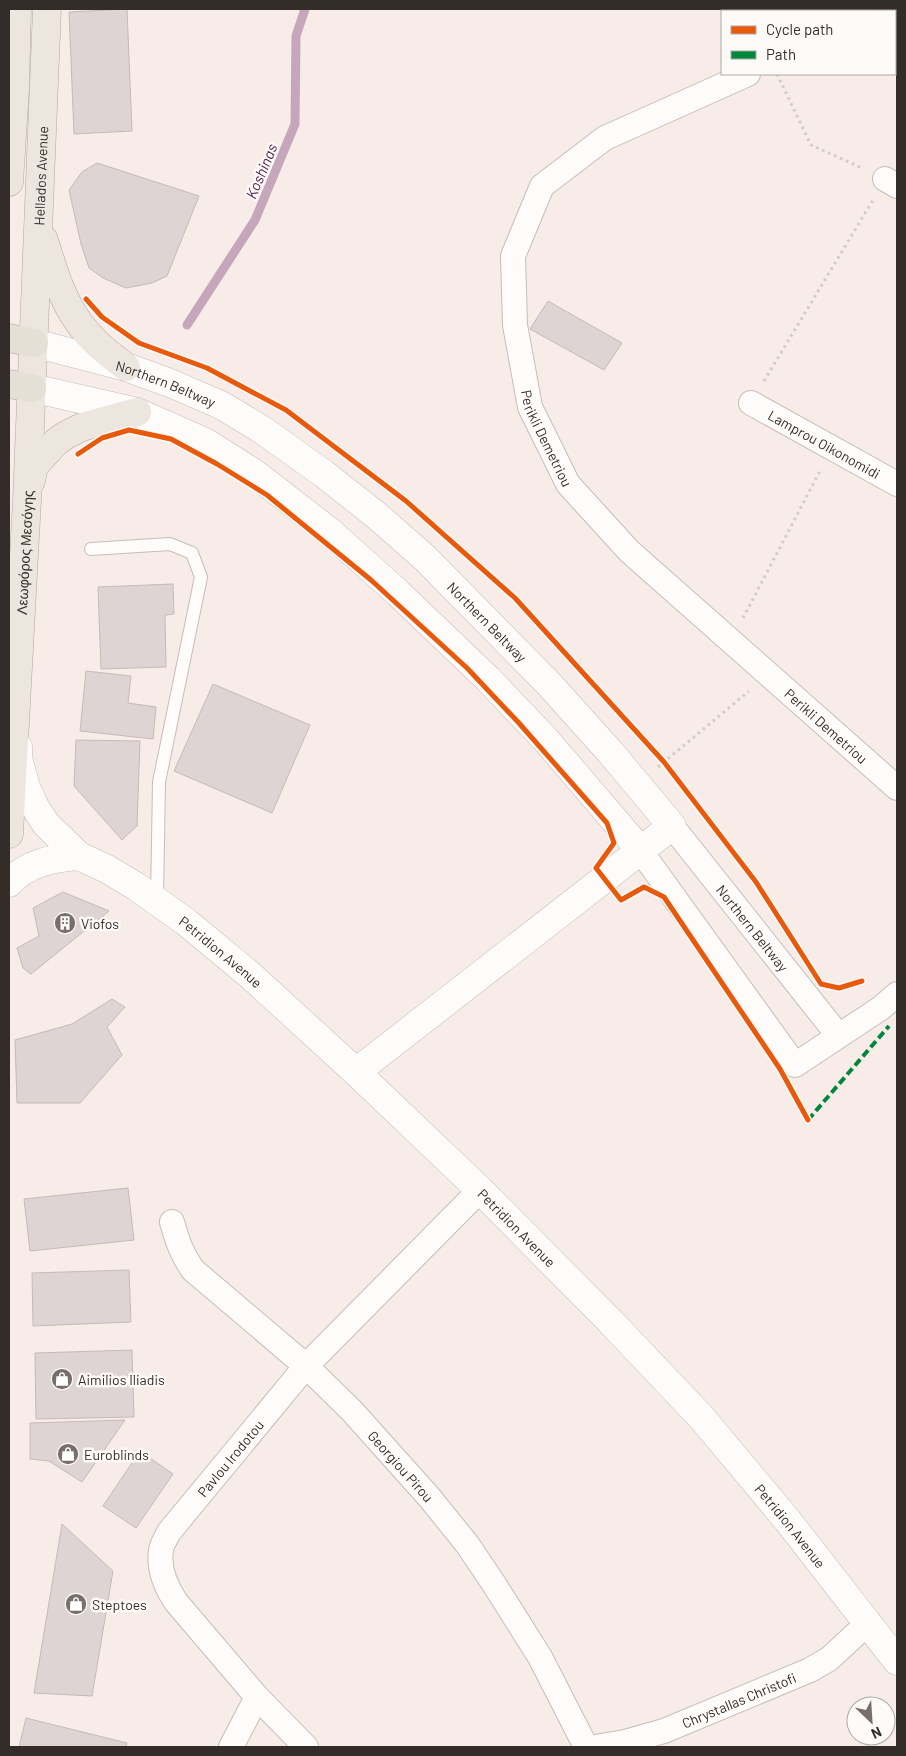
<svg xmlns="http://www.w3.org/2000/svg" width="906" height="1756" viewBox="0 0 906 1756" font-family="Barlow,sans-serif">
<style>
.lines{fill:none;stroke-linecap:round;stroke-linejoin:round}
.stream{stroke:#c5a6ba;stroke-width:9}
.building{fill:#ded4d3;stroke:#c4bbb9}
.service-casing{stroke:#c6bdb9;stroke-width:14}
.minor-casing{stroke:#c6bdb9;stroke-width:26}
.tertiary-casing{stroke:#c6bdb9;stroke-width:29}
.primary-casing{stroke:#b4a899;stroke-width:29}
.trunk-casing{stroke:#b4a899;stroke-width:29}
.path{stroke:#d0ccca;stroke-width:3;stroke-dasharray:2.5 4;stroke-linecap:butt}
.service{stroke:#fefcfb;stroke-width:12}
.minor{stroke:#fefcfb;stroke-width:24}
.tertiary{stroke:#fefcfb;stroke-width:28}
.primary{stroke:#ece6df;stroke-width:28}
.trunk{stroke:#e6dfd6;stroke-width:28}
.quiet{stroke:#00873e;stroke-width:4;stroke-dasharray:8 4;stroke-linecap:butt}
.cycleway-casing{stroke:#fefaf8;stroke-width:8}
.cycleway{stroke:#e8590c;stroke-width:5}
.labels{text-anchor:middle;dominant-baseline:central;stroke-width:5;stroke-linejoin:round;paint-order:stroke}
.street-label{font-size:14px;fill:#342c29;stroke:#fefaf8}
.poi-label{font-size:14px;fill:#342c29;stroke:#fefaf8;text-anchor:start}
.water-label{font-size:15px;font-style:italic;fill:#51204a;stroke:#fefaf8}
</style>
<rect width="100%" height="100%" fill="#f7ece7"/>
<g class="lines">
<!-- stream -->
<polyline class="stream" points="187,325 255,220 295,124 296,36 305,9"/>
</g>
<!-- building -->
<g class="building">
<polygon points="127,9 132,131 74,134 69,12"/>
<polygon points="97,163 199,196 167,276 152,283 126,288 103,278 89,268 81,244 69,190 82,172"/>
<polygon points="548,301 622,343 604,370 530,329"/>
<polygon points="173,584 174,614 165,615 166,667 101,669 98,587"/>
<polygon points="86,671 131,676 128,703 156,707 153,739 80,731"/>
<polygon points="213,684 310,725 272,813 174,771"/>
<polygon points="76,740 140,741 137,826 122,840 74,786"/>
<polygon points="63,892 109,911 31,974 23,968 17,948 39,936 33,908"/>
<polygon points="112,999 125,1007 107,1027 122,1055 80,1103 17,1103 15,1040 72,1024"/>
<polygon points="128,1188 134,1240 30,1251 24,1199"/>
<polygon points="129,1270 131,1322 33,1326 32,1273"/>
<polygon points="132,1350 134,1417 36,1419 35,1353"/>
<polygon points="125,1420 82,1482 49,1461 30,1459 30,1423"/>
<polygon points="140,1451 173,1474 136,1528 103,1506"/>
<polygon points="62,1524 113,1571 92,1696 34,1693"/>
<polygon points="26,1718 127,1743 126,1747 19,1747"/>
</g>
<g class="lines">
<!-- service casing -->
<g class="service-casing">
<polyline id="service" points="91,549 170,544 192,553 201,577 159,782 157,900"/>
</g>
<!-- minor casing -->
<g class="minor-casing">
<g id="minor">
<polyline points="895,13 897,12"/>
<path id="s1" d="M 748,74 L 605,138 L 542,186 L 513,256 L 515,325 L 530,407 L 568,484 L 629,551 L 897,788"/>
<polyline points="885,179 897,186"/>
<path id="s2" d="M 751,403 L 897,484"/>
<path id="s3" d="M 672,826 L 838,1035"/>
<polyline points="640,850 795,1065 881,1008 897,994"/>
<path id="s4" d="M 172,1222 C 177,1240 182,1255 193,1270 L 306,1366 L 352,1411 L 429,1497 L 467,1544 L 494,1584 L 540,1657 L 586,1747"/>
<polyline points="231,1747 257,1697"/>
<path id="s5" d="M 306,1747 L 257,1697 L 176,1602 C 166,1587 158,1569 161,1550 C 162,1544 166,1538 169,1532 L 306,1366 L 480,1190"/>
<path id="s6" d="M 595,1747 L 625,1742 L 664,1731 L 810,1670 L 829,1659 L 869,1622"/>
</g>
</g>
<!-- tertiary casing -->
<g class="tertiary-casing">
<g id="tertiary">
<path id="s7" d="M 34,343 L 126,367 L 170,383 L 221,405 L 261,429 L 324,474 L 376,515 L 425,558 L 549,684 L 611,753 L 672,826 L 356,1072"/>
<polyline points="32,388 137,412 205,442 254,473 329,531 398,593 488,679 546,740 640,850"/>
<path id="s8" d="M 18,747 L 18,758 L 26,787 L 35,807 L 46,824 L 79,856 L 107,869 L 137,887 L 186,922 L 250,975 L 356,1072 L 480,1190 L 610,1321 L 702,1418 L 788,1521 L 897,1661"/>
<path d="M 9,883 C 27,863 53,858 79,856"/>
</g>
</g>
<!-- primary casing -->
<g class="primary-casing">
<g id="primary">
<polyline points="9,182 15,89 17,9"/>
<path d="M 44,240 C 54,273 64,308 88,334 C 99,347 113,357 126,367"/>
<polyline points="31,481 34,466 56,442 66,435 82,427 137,412"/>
<path id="s9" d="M 9,834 L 27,500 L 47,9"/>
</g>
</g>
<!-- trunk casing -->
<g class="trunk-casing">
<g id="trunk">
<polyline points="9,338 34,343"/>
<polyline points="9,384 32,388"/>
</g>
</g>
<!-- path -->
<g class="path">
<polyline points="777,74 811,145 862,168"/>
<polyline points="764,381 873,200"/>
<polyline points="743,618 820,471"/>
<polyline points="658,767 749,691"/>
</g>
<!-- service -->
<use href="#service" class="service"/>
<!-- minor -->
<use href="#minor" class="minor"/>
<!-- tertiary -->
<use href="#tertiary" class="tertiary"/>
<!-- primary -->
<use href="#primary" class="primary"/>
<!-- trunk -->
<use href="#trunk" class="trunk"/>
<!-- quiet -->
<polyline class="quiet" points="808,1120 889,1026"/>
<!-- cycleway casing -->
<g class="cycleway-casing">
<g id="cycleway">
<polyline points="86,299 102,317 139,343 207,368 286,410 406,501 515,598 664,762 756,882 821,984 839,988 862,981"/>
<polyline points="78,454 102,438 129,430 171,439 217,464 267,495 371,580 467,668 518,722 607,823 614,843 596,868 621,900 644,887 664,897 780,1069 808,1120"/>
</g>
</g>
<!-- cycleway -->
<use href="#cycleway" class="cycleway"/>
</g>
<!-- icons -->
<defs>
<g id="building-disc" transform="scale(1.125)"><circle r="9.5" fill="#786f6c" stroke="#fefaf8"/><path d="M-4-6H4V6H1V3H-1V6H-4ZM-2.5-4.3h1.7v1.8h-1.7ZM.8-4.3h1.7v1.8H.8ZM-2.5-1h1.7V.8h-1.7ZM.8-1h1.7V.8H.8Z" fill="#fff"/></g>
<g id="shop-disc" transform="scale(1.125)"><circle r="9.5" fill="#786f6c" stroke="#fefaf8"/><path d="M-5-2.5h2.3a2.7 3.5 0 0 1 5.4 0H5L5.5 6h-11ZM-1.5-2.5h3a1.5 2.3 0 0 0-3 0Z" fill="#fff"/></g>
</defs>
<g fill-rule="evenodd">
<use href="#building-disc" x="65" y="923"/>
<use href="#shop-disc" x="62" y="1379"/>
<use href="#shop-disc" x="68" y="1454"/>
<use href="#shop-disc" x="76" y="1604"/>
</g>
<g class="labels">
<!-- street labels -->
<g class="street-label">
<text stroke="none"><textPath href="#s9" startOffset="659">Hellados Avenue</textPath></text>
<text stroke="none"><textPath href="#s7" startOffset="138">Northern Beltway</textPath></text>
<text stroke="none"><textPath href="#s1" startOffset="499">Perikli Demetriou</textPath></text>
<text stroke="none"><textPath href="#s2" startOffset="84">Lamprou Oikonomidi</textPath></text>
<text stroke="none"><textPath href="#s9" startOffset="282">Λεωφόρος Μεσόγης</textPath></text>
<text stroke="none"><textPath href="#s7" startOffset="542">Northern Beltway</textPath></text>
<text stroke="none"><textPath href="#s1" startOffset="904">Perikli Demetriou</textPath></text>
<text stroke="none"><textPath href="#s3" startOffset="130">Northern Beltway</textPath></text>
<text stroke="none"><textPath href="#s8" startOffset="301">Petridion Avenue</textPath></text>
<text stroke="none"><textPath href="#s8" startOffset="706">Petridion Avenue</textPath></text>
<text stroke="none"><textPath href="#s5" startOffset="366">Pavlou Irodotou</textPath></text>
<text stroke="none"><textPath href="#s4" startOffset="339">Georgiou Pirou</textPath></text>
<text stroke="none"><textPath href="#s8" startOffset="1111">Petridion Avenue</textPath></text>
<text stroke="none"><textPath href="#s6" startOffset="152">Chrystallas Christofi</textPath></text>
</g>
<!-- poi labels -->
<g class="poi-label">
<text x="81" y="923">Viofos</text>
<text x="78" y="1379">Aimilios Iliadis</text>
<text x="84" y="1454">Euroblinds</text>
<text x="92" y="1604">Steptoes</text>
</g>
<!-- water labels -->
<g class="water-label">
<text transform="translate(261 171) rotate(-67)">Koshinas</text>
</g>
</g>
<!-- border -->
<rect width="906" height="1756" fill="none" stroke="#342c29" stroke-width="20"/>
<!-- legend -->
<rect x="721" y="10" width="175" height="65" fill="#fefaf8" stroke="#ada8a5"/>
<rect x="731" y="26" width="25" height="8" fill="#e8590c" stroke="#ada8a5"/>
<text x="766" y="35" font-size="15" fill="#342c29">Cycle path</text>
<rect x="731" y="51" width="25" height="8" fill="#00873e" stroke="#ada8a5"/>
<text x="766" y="60" font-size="15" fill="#342c29">Path</text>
<!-- north arrow -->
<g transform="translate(871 1721) rotate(155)"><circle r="24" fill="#fefaf8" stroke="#ada8a5"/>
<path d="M0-4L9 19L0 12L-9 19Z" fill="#786f6c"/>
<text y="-8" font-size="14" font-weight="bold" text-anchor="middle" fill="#342c29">N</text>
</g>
</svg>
